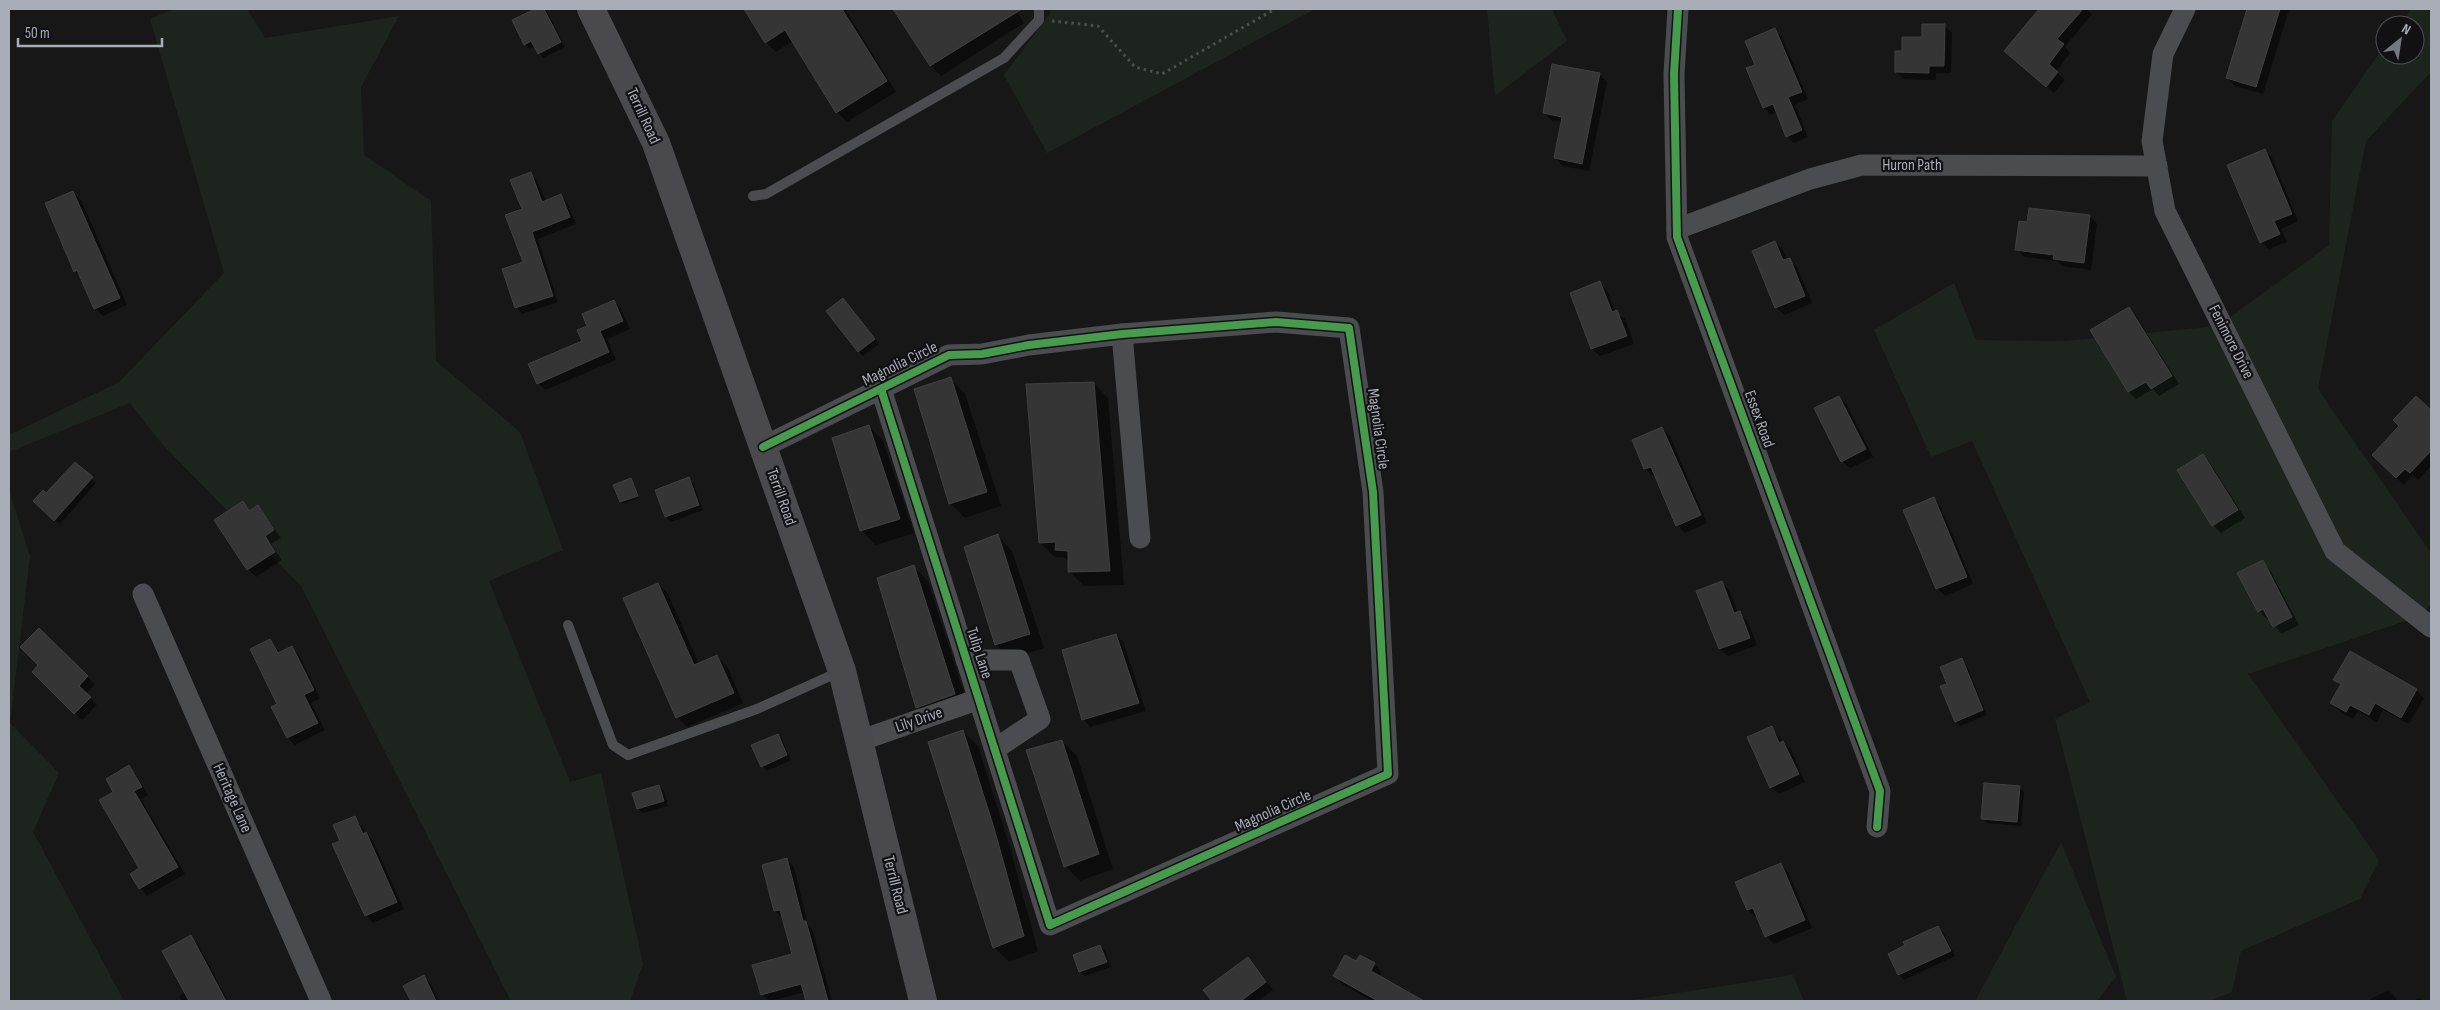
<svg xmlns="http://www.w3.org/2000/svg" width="2440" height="1010" viewBox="0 0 2440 1010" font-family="'Sofia Sans Condensed',sans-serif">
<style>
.green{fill:#1d241e}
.shadow{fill:#0007}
.building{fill:#353536;stroke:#3f4043}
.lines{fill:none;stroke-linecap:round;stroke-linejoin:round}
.path{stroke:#4d4e52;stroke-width:3;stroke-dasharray:2.5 4;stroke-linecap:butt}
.lane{stroke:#4b4c50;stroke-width:10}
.street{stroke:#4b4c50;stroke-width:21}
.secondary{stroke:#4a4a4e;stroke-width:28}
.cycleway-casing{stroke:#111113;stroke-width:11}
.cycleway{stroke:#469c4c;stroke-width:8}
.labels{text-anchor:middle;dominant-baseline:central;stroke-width:4.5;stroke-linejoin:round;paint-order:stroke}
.street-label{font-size:16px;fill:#a8adb8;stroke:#111113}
</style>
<rect width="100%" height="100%" fill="#171717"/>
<!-- green -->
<g class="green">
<polygon points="174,9 247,9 265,38 399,16 361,87 364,155 431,201 436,361 520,432 563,550 489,581 570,782 601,773 643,964 630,1001 511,1001 301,586 162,444 130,403 9,452 9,435 119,382 224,273 150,19"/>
<polygon points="1049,9 1315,9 1047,153 1004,75 1051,12"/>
<polygon points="1487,9 1552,9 1567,41 1495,96"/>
<polygon points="2411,9 2431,9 2431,72 2366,141 2318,389 2431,553 2431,604 2423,615 2248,674 2379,860 2360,899 2241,951 2232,992 2209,1001 2127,1001 2055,719 2090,702 1972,441 1931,457 1874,330 1954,283 1976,340 2065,341 2218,326 2329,245 2332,121 2385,45 2385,55 2415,55 2415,25 2399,25"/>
<polygon points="9,490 30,556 10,723 59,773 33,832 124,1001 10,1001 9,997"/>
<polygon points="2061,842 2116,977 2097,1001 1975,1001"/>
<polygon points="1793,975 1804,1001 1626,1001"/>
</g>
<!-- shadow -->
<g class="shadow">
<polygon points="538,9 544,9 547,11 565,47 543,58 535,46 530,49 525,44 514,21"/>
<polygon points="745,9 845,9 896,92 847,122 837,112 793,41 776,52 766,42"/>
<polygon points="895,9 1015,9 1024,23 941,76 931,66"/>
<polygon points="2041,9 2086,9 2092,14 2065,47 2070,53 2056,72 2065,80 2054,93 2005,51"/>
<polygon points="2248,9 2289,10 2263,94 2235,86 2227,78"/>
<polygon points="1945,26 1952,33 1951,73 1936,73 1936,80 1904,79 1896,72 1904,52"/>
<polygon points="1775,30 1782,37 1808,99 1795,105 1808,137 1794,143 1787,136 1777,112 1771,115 1764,108 1756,65"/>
<polygon points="1599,74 1607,82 1589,171 1563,166 1555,158 1562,122 1552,121 1544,113"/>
<polygon points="2265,150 2272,158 2298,221 2281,229 2287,242 2269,249 2261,242"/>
<polygon points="531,174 537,180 546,202 561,196 567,202 576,224 538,239 558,302 522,314 516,307 525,263 523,210"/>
<polygon points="73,192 81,200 127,305 103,316 95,308 81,277 75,271"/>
<polygon points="2090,216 2097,224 2091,270 2062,266 2057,261 2024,257 2017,249 2028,223"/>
<polygon points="1775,243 1783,250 1787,260 1789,259 1797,267 1812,303 1784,315 1776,307"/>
<polygon points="1600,283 1607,290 1615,312 1625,319 1634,344 1600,356 1592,349 1571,294"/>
<polygon points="843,299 879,344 863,356 858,351"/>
<polygon points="614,301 621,309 630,329 607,339 616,360 545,390 538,383 584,342 589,327"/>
<polygon points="2129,308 2136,316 2179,384 2159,396 2153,389 2136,399 2129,392 2092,331"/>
<polygon points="951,379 965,394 1001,506 965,518 950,503"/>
<polygon points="1094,383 1108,398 1124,585 1084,586 1069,571 1069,562 1063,557 1055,557 1040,543"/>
<polygon points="1839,397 1847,405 1873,457 1850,468 1842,461"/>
<polygon points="2416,398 2431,412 2431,466 2418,480 2413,475 2404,485 2373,455 2401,426"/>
<polygon points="869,426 883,441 914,533 876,545 861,530"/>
<polygon points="1662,428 1670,436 1707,523 1685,533 1677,525 1656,475 1653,476 1645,469 1634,440"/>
<polygon points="2203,455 2210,463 2245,518 2221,533 2213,525 2179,470"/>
<polygon points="75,463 96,483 60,524 34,501 46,495"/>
<polygon points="688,478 693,483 703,510 671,522 666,517 657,490"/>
<polygon points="631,480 639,498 623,504 621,502"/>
<polygon points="1934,499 1941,507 1973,584 1945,596 1937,588"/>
<polygon points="242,503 251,512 258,507 281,538 271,544 282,560 256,577 248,569"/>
<polygon points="998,536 1012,551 1044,648 1011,659 996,645"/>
<polygon points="2262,562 2270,570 2299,625 2281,634 2269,618 2267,619 2259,611"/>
<polygon points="913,566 928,581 969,709 932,722 918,707"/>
<polygon points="1721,582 1729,590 1738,613 1747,620 1757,645 1728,656 1720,649 1698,591"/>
<polygon points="658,584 668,594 699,664 717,656 727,666 743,703 687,727 677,717"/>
<polygon points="39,629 95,684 86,694 97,705 82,720 33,672 40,665"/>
<polygon points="1116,635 1123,642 1146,711 1090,727 1083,719"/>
<polygon points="270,641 280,653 292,648 299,655 320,698 311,703 325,730 295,745 288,738 273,707 279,704"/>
<polygon points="2350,652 2416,690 2424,698 2409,724 2383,710 2377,722 2358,711 2353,719 2339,711 2331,703 2341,686 2334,679"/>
<polygon points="1961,659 1966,664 1987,715 1960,726 1956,721 1948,684"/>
<polygon points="1771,728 1791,750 1805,782 1779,794 1771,787"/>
<polygon points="963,731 978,746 1009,844 1038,951 1009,962 994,947"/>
<polygon points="778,735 782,740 791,760 767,771 762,766"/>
<polygon points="1062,741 1077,756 1113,869 1080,881 1065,866"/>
<polygon points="129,767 136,775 148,795 141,799 185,874 147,896 131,874 141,868 115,792"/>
<polygon points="659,786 664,791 668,806 643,813 638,809"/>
<polygon points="2019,788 2024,792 2021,826 1987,823 1982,818"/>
<polygon points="354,817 373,841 404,909 373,923 366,915 342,841"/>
<polygon points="787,860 794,867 808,925 812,929 832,1001 807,1001 805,992 770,1001 762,995 794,955 782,918 775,911"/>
<polygon points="1780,864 1788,872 1812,928 1774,944 1766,936 1758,916 1756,917 1748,910 1737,883"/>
<polygon points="1938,927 1943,932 1955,956 1904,980 1899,975 1889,954"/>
<polygon points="190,937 198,944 228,1001 182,1001 179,996 185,993"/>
<polygon points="1100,946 1105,951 1111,967 1085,976 1081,972 1075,956"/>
<polygon points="1248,958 1273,990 1258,1001 1213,1001 1205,990"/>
<polygon points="1357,963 1374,964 1382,972 1379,977 1413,1001 1372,1001 1342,984 1335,976"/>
<polygon points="423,977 431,984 439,1001 412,1001 405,986"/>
<polygon points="2389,990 2398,1001 2371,1001 2370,999"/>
<polygon points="2420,998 2424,1001 2412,1001"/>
</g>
<!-- building -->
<g class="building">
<polygon points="535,9 544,9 561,42 538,54 531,41 524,45 512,20"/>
<polygon points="744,9 842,9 887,81 836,113 785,30 765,43"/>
<polygon points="893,9 1022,9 930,66"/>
<polygon points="2039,9 2083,9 2057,39 2064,44 2049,64 2058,72 2046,87 2004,51"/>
<polygon points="2247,9 2280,9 2256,87 2226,78"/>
<polygon points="1922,24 1945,24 1944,66 1929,66 1929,73 1895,72 1895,51 1902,51 1902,37 1922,37"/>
<polygon points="1775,28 1802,92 1788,97 1802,130 1786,137 1773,104 1763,108 1746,68 1755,65 1745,41"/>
<polygon points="1552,64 1600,73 1582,164 1554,158 1562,117 1543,113"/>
<polygon points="2265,149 2292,214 2274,221 2280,234 2260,243 2227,165"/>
<polygon points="531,172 542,202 561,194 570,217 532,232 553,296 515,308 502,269 523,262 505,215 522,209 510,180"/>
<polygon points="73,191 120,298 94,309 77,270 74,272 45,203"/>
<polygon points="2029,208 2090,215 2084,263 2053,259 2054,255 2015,250 2019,221 2027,222"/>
<polygon points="1775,241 1783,260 1790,258 1805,296 1775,308 1752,251"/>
<polygon points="1600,281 1612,312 1617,310 1627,336 1591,349 1570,293"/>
<polygon points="843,298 875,339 858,352 826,311"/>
<polygon points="614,300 623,321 600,331 609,352 537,384 528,364 582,341 577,330 587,326 582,314"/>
<polygon points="2129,307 2172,376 2151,389 2146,382 2128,392 2090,330"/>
<polygon points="951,377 987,492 949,504 914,389"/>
<polygon points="1094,382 1110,571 1068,572 1068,551 1055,550 1056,542 1039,543 1026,384"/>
<polygon points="1839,396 1866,449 1841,462 1814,408"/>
<polygon points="2416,396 2431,410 2431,451 2410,473 2405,469 2396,478 2372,455 2399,426 2393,420"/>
<polygon points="869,425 900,519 860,531 832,438"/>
<polygon points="1662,427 1701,515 1676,526 1651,467 1644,469 1632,440"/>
<polygon points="2203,454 2238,510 2212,526 2177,470"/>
<polygon points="75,462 93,477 54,521 33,501 43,490 46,493"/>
<polygon points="689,477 699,505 665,517 655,490"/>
<polygon points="631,478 638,496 620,502 613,485"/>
<polygon points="1934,497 1967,577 1936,589 1903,510"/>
<polygon points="243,501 249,511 258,505 274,530 265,536 275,552 247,570 214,520"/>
<polygon points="998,534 1030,634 995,645 964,547"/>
<polygon points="2263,560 2292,617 2273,627 2263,609 2258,612 2237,573"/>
<polygon points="914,565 955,694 916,708 877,578"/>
<polygon points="1722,581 1734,613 1740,611 1750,638 1719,649 1696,591"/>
<polygon points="658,583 694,665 717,655 734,693 676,718 623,598"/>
<polygon points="39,628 88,676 79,686 91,697 74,714 32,672 38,665 20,647"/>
<polygon points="1116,634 1139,703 1082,720 1062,650"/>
<polygon points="270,639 278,653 292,646 314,690 304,695 318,723 287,738 271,707 277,704 250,649"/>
<polygon points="2350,651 2417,689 2401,718 2375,703 2369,715 2350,705 2346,712 2330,703 2341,684 2333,680"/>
<polygon points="1962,658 1983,710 1955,722 1940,686 1947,684 1940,667"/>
<polygon points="1772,726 1779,743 1783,741 1799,774 1770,788 1747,737"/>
<polygon points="963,730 994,828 1024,936 993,948 928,742"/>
<polygon points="778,734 787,755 761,767 751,745"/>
<polygon points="1062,740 1099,854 1064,867 1026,750"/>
<polygon points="129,765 142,787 134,791 178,867 139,889 130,874 139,868 99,800 113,792 106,779"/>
<polygon points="1984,783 2020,786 2017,822 1981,819"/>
<polygon points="659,785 664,801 637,809 632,793"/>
<polygon points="355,816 363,834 366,832 397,902 365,916 332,844 340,841 333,825"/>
<polygon points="787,858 803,921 806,921 828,1001 806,1001 801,984 761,995 752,965 792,954 780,910 774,911 762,865"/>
<polygon points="1781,863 1805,920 1765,937 1753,908 1747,910 1735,882"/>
<polygon points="1938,926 1951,951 1898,975 1888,954 1905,945 1903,942"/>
<polygon points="191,935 226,1001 189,1001 162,951"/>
<polygon points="1100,945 1107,962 1079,972 1073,955"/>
<polygon points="1345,955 1356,961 1360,955 1375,963 1371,971 1424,1001 1378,1001 1333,976"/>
<polygon points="1248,957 1266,982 1241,1001 1212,1001 1203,990"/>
<polygon points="424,975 436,1001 411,1001 403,986"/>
</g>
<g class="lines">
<!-- path -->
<polyline class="path" points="1052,21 1098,26 1135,67 1162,74 1275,9"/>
<!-- lane -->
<g class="lane">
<polyline points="753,196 766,194 1004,58 1039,20 1039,9"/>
<polyline points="568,625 613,745 628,755 757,709 841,671"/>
</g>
<!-- street -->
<g class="street">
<polyline points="1678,9 1674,74 1677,237 1880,791 1877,827"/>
<polyline points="2185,9 2163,54 2152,141 2165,211 2335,551 2431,627"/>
<polyline points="1677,229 1810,179 1862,165 2157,166"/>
<polyline points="1122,334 1140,538"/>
<polyline points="763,447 949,355 982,354 1029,345 1122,334 1276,322 1349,328 1373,492 1388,774 1050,925 881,389"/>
<polyline points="143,594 321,1001"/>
<polyline points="966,660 1019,660 1040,719 995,749"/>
<polyline points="859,741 979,699"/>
</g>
<!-- secondary -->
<polyline class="secondary" points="591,9 656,143 842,671 923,1001"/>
<!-- cycleway casing -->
<g class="cycleway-casing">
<g id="cycleway">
<polyline points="1678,9 1674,74 1677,237 1880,791 1877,827"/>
<polyline points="763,447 949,355 982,354 1029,345 1122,334 1276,322 1349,328 1373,492 1388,774 1050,925 881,389"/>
</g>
</g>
<!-- cycleway -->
<use href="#cycleway" class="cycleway"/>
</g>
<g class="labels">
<!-- street labels -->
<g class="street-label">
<text transform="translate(643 116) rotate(65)">Terrill Road</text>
<text x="1912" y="165">Huron Path</text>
<text transform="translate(2231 342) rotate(63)">Fenimore Drive</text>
<text transform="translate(900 364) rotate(-26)">Magnolia Circle</text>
<text transform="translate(1759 419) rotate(70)">Essex Road</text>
<text transform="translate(1378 429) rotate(82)">Magnolia Circle</text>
<text transform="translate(781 497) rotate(70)">Terrill Road</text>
<text transform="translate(979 653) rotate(72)">Tulip Lane</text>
<text transform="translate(919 720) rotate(-19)">Lily Drive</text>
<text transform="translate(232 798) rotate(66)">Heritage Lane</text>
<text transform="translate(1273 811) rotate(-24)">Magnolia Circle</text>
<text transform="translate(895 885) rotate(76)">Terrill Road</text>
</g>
</g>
<!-- border -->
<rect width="2440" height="1010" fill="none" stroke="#a8adb8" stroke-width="20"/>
<!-- north arrow -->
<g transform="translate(2400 40) rotate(30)"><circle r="24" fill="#111113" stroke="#4d4f55"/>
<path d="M0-4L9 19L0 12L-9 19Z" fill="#757880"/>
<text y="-8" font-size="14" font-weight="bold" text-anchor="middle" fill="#a8adb8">N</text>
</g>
<!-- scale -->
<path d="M18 38v8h144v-8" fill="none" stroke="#a8adb8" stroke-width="2.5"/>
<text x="25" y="38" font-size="15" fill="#a8adb8" stroke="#111113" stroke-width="4" paint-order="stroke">50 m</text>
</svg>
